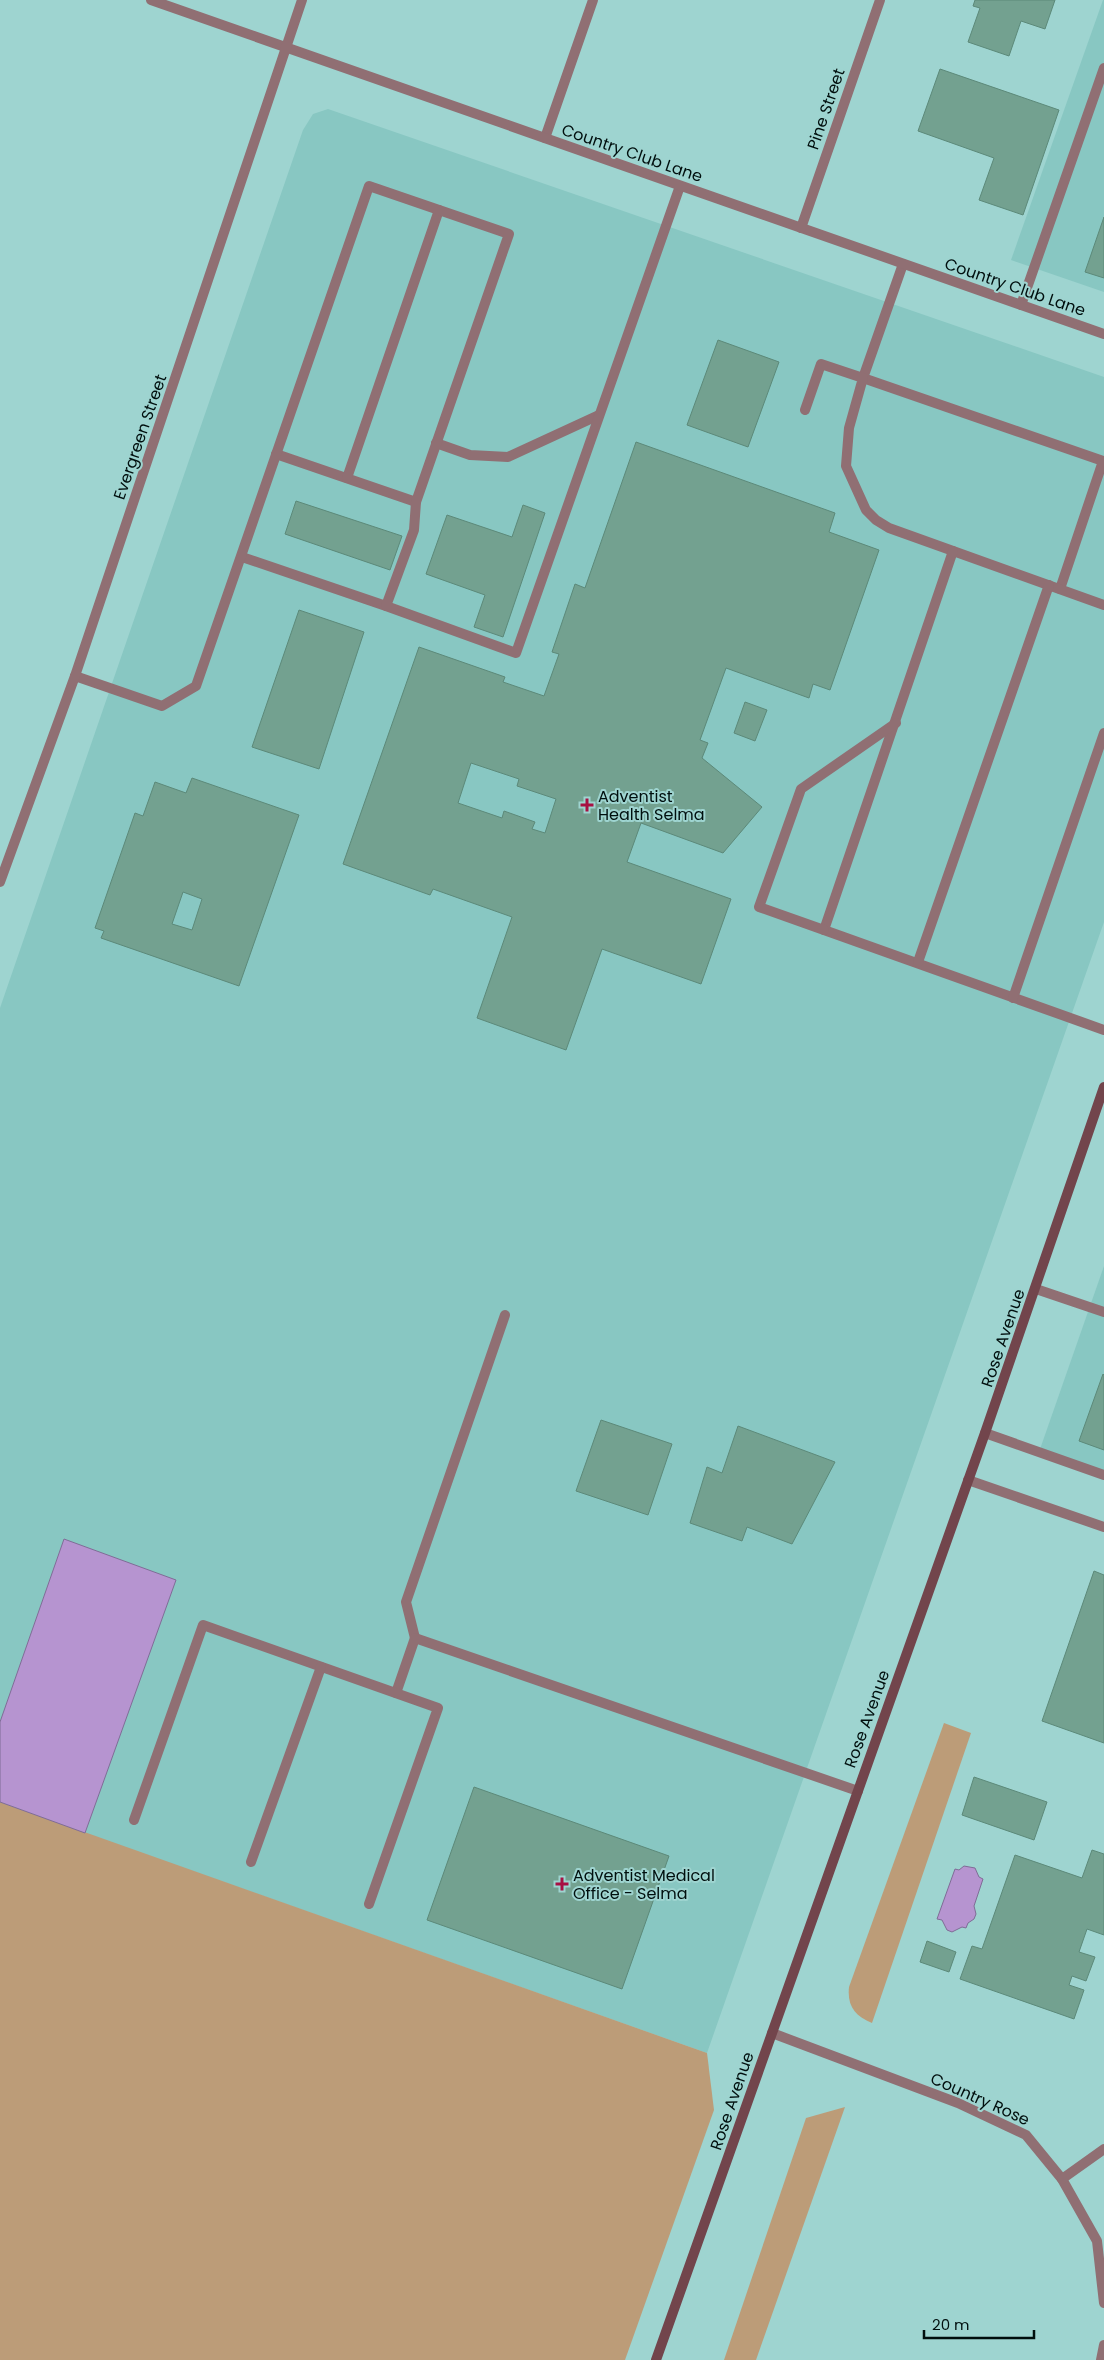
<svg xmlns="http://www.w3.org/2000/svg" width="1104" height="2360" viewBox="0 0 1104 2360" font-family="Poppins,sans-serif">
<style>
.built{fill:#88c7c2}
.green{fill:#bc9c78}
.water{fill:#b694d0;stroke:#7f6c96}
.building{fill:#73a190;stroke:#5c8979;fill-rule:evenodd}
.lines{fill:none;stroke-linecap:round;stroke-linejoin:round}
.lane{stroke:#906f73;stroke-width:10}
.street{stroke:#906f73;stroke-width:10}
.secondary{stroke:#72454c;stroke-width:10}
.poi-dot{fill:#a71043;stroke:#9ed4d0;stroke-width:2}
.labels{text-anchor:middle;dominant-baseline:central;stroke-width:4;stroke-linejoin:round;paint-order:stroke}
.street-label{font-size:16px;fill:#000f0e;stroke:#9ed4d0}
.poi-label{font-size:16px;fill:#000f0e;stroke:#9ed4d0;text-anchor:start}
</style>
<rect width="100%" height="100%" fill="#9ed4d0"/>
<!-- built -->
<g class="built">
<polygon points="1103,0 1104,0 1104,292 1011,260"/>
<polygon points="328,109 1104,377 1104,922 707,2053 85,1833 176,1580 64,1539 0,1722 0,1008 303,130 313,114"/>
<polygon points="1104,1266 1104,1475 1039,1452"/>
</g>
<!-- green -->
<g class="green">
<path d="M 944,1723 L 971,1733 L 872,2023 C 855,2016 847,2006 849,1987 Z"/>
<polygon points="0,1802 707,2053 714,2110 625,2360 0,2360"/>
<polygon points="845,2107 756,2360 724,2360 806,2118"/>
</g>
<!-- water -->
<g class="water">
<polygon points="64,1539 176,1580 85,1833 0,1802 0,1722"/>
<polygon points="964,1866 975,1868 979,1877 983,1879 974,1906 976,1914 974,1919 968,1923 966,1928 962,1927 952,1932 947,1930 942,1920 937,1919 955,1869 959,1870"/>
</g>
<!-- building -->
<g class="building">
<polygon points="975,0 1055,0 1045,29 1021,21 1009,56 968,42 980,8 973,6"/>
<polygon points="940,69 1059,110 1023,215 979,200 994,158 918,131"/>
<polygon points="1104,217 1104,278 1085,272"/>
<polygon points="718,340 779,362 748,447 687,425"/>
<path d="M 636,442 L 835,513 L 829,532 L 879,550 L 830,690 L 813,684 L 809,698 L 726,668 L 700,740 L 708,743 L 702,758 L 762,807 L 723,853 L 641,823 L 627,862 L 731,899 L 701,984 L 602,949 L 566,1050 L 477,1018 L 512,917 L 433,889 L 430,895 L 343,864 L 419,647 L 505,677 L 503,682 L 544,696 L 559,654 L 552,652 L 575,584 L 585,588 ZM 471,763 L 519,779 L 517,786 L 556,799 L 545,833 L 532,829 L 535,822 L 504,811 L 502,818 L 458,803 Z"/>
<polygon points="296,501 402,536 390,570 285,534"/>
<polygon points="523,505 545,513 503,637 474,627 485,595 426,574 447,515 512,537"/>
<polygon points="299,610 364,632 319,769 252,747"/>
<polygon points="745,702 767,710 755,741 734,733"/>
<path d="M 192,778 L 299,815 L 239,986 L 101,938 L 104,931 L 95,928 L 135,813 L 143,816 L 155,782 L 186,793 ZM 183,892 L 202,899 L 192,930 L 172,924 Z"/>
<polygon points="1103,1374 1104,1375 1104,1450 1079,1441"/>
<polygon points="601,1420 672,1444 648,1515 576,1491"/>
<polygon points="738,1426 835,1462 792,1544 747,1527 742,1541 690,1523 707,1467 722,1473"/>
<polygon points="1094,1571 1104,1575 1104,1743 1042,1721"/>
<polygon points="974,1777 1047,1802 1034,1840 962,1815"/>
<polygon points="474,1787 669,1856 622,1989 427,1920"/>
<polygon points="1092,1850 1104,1854 1104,1935 1087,1929 1079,1952 1095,1957 1086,1981 1072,1976 1069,1985 1084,1990 1074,2019 960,1979 972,1946 982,1949 1015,1855 1082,1878"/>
<polygon points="927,1941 956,1952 949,1972 920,1962"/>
</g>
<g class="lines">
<!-- lane -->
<g class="lane">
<polyline points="545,138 593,0"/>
<polyline points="903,264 863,378 1103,461 1060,589"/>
<polyline points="1021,305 1104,68"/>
<polyline points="805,410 821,364 863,378 849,428 846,466 866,510 876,520 889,528 1104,605"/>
<polyline points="436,443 470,455 508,457 599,415"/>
<polyline points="276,454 416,502"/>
<polyline points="347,478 439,210"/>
<polyline points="953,551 824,930 1104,1030"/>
<polyline points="242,557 386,606"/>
<polyline points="75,676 162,706 196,686 369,186 509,234 416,502 414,530 386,606 516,653 680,186"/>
<polyline points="824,930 759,907 801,789 896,723"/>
<polyline points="918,962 1049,585"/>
<polyline points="1013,998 1104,733"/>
<polyline points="1036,1289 1104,1312"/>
<polyline points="985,1433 1104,1475"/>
<polyline points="968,1480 1104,1527"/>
<polyline points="415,1638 406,1602 505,1315"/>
<polyline points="396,1693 415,1638 858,1791"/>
<polyline points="134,1820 203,1625 438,1708 369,1904"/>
<polyline points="251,1862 321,1667"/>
</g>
<!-- street -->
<g class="street">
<polyline points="151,0 1104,334"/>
<polyline points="801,228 880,0"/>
<polyline points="0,882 75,676 302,0"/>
<polyline points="772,2033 958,2103 1026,2135 1062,2179 1097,2241 1104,2303"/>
<polyline points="1062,2179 1104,2149"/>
<polyline points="1101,2360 1104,2345"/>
</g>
<!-- secondary -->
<polyline class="secondary" points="656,2360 985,1433 1104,1087"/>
</g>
<!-- markers -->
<g class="poi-dot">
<path d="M584.5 797.5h5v5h5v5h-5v5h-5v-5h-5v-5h5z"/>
<path d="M559.5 1876.5h5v5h5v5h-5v5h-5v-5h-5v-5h5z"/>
</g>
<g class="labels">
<!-- street labels -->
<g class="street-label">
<text transform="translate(826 109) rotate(-71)">Pine Street</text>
<text transform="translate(632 153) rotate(19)">Country Club Lane</text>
<text transform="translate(1015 287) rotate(19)">Country Club Lane</text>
<text transform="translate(140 437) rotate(-71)">Evergreen Street</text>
<text transform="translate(1003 1338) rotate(-71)">Rose Avenue</text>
<text transform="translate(867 1719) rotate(-70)">Rose Avenue</text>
<text transform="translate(980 2099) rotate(24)">Country Rose</text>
<text transform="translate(732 2101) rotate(-71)">Rose Avenue</text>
</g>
<!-- poi labels -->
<g class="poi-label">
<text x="598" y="796">Adventist<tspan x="598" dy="18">Health Selma</tspan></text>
<text x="573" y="1875">Adventist Medical<tspan x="573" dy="18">Office - Selma</tspan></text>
</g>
</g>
<!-- scale -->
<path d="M924 2330v8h110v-8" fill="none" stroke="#000f0e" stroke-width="2.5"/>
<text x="932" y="2330" font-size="15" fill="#000f0e" stroke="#9ed4d0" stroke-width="4" paint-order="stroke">20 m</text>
</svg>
